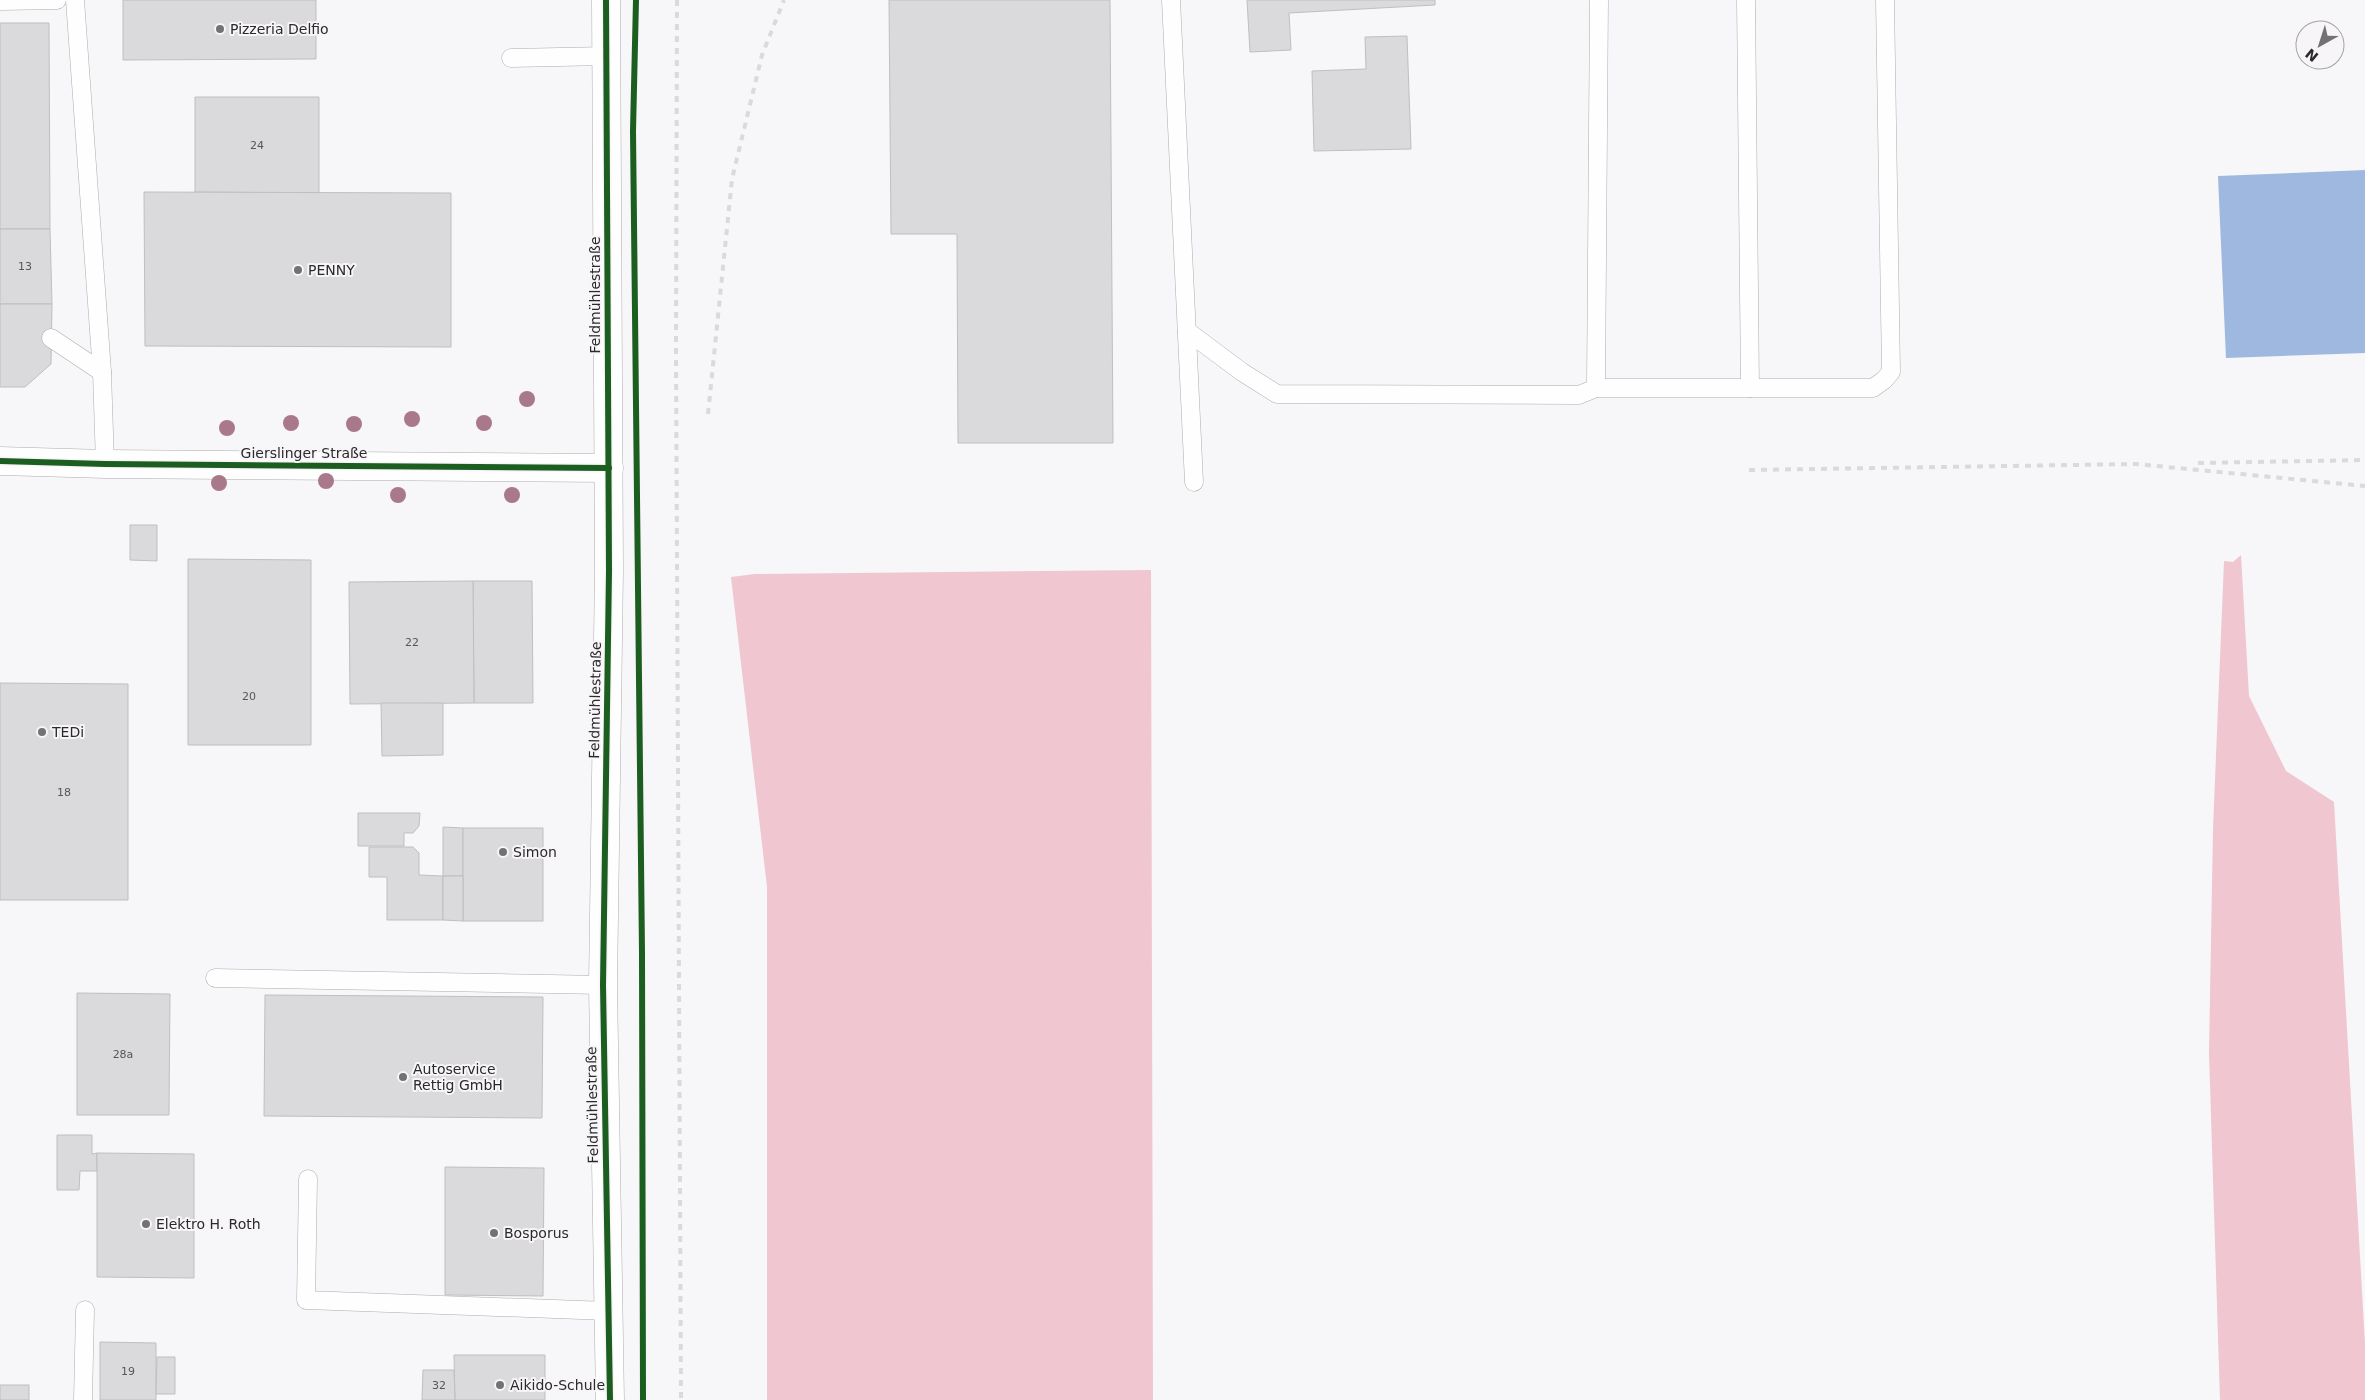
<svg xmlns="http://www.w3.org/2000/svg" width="2365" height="1400" viewBox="0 0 2365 1400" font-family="'DejaVu Sans',sans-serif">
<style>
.forest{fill:#f0c6d0}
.water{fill:#9eb8e0}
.building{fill:#dad9db;stroke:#bfbec0}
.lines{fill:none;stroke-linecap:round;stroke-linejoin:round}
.lane-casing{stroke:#adacae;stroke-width:19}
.street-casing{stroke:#adacae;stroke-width:29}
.secondary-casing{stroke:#adacae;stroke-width:29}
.lane{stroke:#fefefe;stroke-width:18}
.street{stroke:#fefefe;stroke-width:28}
.secondary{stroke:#fefefe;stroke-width:28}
.rail{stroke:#dadadb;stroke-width:4;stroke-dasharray:6 6;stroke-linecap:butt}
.cycleway-casing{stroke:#f8f5f9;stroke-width:9}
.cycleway{stroke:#1b5e20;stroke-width:6}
.tree{fill:#a9788b}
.poi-dot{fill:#727173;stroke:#f8f5f9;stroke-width:2}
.labels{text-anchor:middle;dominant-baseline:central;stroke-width:4;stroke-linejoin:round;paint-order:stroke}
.number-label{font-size:11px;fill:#565557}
.poi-label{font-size:14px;fill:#2a292b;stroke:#f8f5f9;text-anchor:start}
.street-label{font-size:14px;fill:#2a292b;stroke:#f8f5f9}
</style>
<rect width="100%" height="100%" fill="#f7f6f8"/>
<!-- forest -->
<g class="forest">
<polygon points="2241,555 2249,696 2286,771 2334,802 2365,1344 2365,1400 2220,1400 2209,1053 2213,829 2224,561 2233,562"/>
<polygon points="1151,570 1153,1400 767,1400 767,887 731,577 755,574"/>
</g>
<!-- water -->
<polygon class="water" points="2365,170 2365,353 2226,358 2218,176"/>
<!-- building -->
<g class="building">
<polygon points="123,0 316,0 316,59 123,60"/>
<polygon points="889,0 1110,0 1113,443 958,443 957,234 891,234"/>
<polygon points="1247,0 1435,0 1435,5 1289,13 1291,50 1250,52"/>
<polygon points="0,23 49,23 50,229 0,229"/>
<polygon points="1407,36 1411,149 1314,151 1312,71 1366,69 1365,37"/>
<polygon points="195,97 319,97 319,193 195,192"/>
<polygon points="144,192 451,193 451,347 145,346"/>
<polygon points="0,229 50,229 52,304 0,304"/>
<polygon points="0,304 52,304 51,364 25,387 0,387"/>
<polygon points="130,525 157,525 157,561 130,560"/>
<polygon points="188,559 311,560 311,745 188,745"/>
<polygon points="473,581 532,581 533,703 474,703"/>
<polygon points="473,581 474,703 350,704 349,582"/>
<polygon points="0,683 128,684 128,900 0,900"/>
<polygon points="381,703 443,703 443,755 382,756"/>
<polygon points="358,813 420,813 419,826 413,833 404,833 404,846 358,846"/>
<polygon points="443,827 463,828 463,876 443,876"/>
<rect x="463" y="828" width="80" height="93"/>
<polygon points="369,847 413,847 419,853 419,875 443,876 443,920 387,920 387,877 369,877"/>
<polygon points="443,876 463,876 463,921 443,920"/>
<polygon points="77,993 170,994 169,1115 77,1115"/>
<polygon points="265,995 543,997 542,1118 264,1116"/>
<polygon points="57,1135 92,1135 92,1154 97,1153 97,1171 80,1171 79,1190 57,1190"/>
<polygon points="97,1153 194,1154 194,1278 97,1277"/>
<polygon points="445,1167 544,1168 543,1296 445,1295"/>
<polygon points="100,1342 156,1343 156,1400 100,1400"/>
<polygon points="454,1355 545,1355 545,1400 455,1400"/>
<polygon points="157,1357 175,1357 175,1394 156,1394"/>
<polygon points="423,1370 454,1370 455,1400 422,1400"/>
<rect x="0" y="1385" width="29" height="15"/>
</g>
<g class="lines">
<!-- lane casing -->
<g class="lane-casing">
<g id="lane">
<polyline points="75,0 102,372 105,464"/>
<polyline points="1171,0 1194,482"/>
<polyline points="1746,0 1750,388"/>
<polyline points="0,1 57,0"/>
<polyline points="511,58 607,56"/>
<polyline points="1187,331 1242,372 1277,394 1579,395 1596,388 1599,0"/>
<polyline points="51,338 102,372"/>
<polyline points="1596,388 1873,388 1884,380 1891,372 1885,0"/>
<polyline points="215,978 603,985"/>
<polyline points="308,1179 306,1300 608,1311"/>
<polyline points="83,1400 85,1310"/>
</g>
</g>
<!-- street casing -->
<g class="street-casing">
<polyline id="street" points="0,461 105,464 609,468"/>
</g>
<!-- secondary casing -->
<g class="secondary-casing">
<polyline id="secondary" points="606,0 609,571 603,985 610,1400"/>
</g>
<!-- lane -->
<use href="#lane" class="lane"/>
<!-- street -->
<use href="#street" class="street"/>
<!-- secondary -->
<use href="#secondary" class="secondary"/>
<!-- rail -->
<g class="rail">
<polyline points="677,0 676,352 681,1400"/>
<polyline points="708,414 732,179 762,55 784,0"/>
<polyline points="2198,463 2365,460"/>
<polyline points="1749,470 2136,464 2365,486"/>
</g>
<!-- cycleway casing -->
<g class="cycleway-casing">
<g id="cycleway">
<polyline points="606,0 609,571 603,985 610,1400"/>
<polyline points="636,0 633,131 642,952 643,1400"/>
<polyline points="0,461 105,464 609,468"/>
</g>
</g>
<!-- cycleway -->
<use href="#cycleway" class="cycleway"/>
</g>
<!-- trees -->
<g class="tree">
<circle cx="527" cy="399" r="8"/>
<circle cx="412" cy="419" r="8"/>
<circle cx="291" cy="423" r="8"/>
<circle cx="484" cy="423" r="8"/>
<circle cx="354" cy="424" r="8"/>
<circle cx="227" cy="428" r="8"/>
<circle cx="326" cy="481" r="8"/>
<circle cx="219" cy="483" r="8"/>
<circle cx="398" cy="495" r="8"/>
<circle cx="512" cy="495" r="8"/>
</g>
<!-- markers -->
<g class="poi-dot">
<circle cx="220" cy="29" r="5"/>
<circle cx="298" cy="270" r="5"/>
<circle cx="42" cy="732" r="5"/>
<circle cx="503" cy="852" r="5"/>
<circle cx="403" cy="1077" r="5"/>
<circle cx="146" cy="1224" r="5"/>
<circle cx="494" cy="1233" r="5"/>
<circle cx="500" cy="1385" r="5"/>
</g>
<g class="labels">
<!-- number labels -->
<g class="number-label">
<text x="257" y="145">24</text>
<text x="25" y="266">13</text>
<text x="412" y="642">22</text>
<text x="249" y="696">20</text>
<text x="64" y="792">18</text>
<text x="123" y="1054">28a</text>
<text x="128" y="1371">19</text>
<text x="439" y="1385">32</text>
</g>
<!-- poi labels -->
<g class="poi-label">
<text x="230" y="29">Pizzeria Delfio</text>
<text x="308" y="270">PENNY</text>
<text x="52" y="732">TEDi</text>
<text x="513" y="852">Simon</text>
<text x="413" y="1069">Autoservice<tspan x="413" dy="16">Rettig GmbH</tspan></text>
<text x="156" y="1224">Elektro H. Roth</text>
<text x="504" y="1233">Bosporus</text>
<text x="510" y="1385">Aikido-Schule</text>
</g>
<!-- street labels -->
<g class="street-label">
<text transform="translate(595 295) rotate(-90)">Feldmühlestraße</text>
<text x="304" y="453">Gierslinger Straße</text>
<text transform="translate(595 700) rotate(-89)">Feldmühlestraße</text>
<text transform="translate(592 1105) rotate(-91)">Feldmühlestraße</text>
</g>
</g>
<!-- north arrow -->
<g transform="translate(2320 45) rotate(219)"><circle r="24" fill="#f8f5f9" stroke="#a6a3a7"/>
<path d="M0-4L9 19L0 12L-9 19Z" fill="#727173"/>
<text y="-8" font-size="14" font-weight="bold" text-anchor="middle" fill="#2a292b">N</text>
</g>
</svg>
